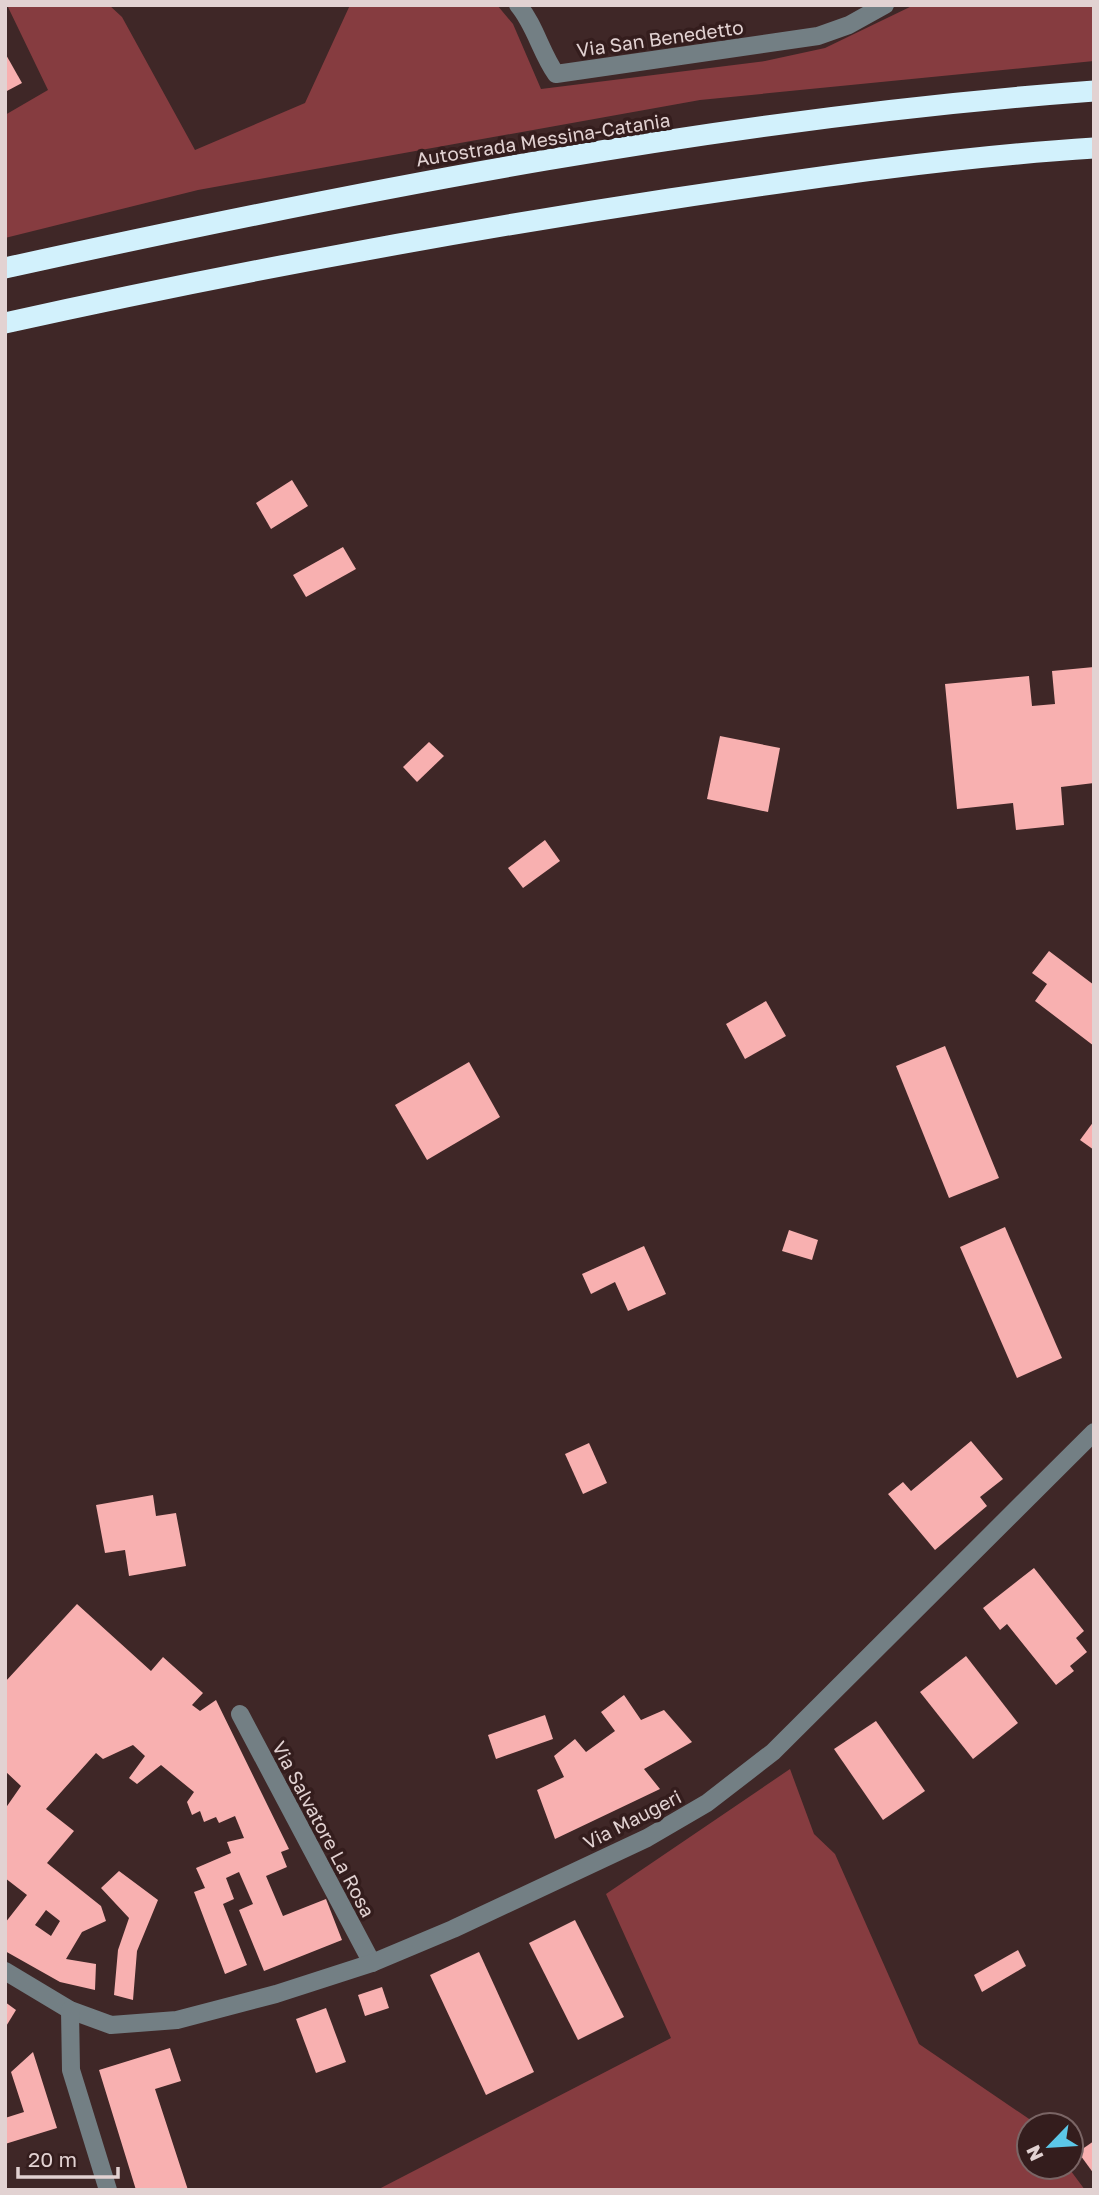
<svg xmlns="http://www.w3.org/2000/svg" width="1099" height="2195" viewBox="0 0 1099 2195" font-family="'Golos Text',sans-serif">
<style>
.green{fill:#863c40}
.building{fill:#f8b0b0;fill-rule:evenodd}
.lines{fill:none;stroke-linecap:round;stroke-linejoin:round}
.minor{stroke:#737f84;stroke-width:18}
.highway{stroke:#d2f1fc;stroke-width:21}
.labels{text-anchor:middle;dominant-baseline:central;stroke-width:7;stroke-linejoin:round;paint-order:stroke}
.street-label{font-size:19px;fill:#e2d2d2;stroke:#341d1d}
</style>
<rect width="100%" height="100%" fill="#3f2727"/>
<!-- green -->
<g class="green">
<polygon points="7,5 109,5 122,17 195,150 305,103 350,5 497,5 513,24 541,89 765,61 825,48 914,5 1094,5 1094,61 700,100 198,190 5,238 5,115 48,90"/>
<polygon points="790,1769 814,1834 835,1854 919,2044 1035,2123 1029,2125 1029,2167 1068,2167 1085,2190 377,2190 671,2038 606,1894"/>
</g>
<!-- building -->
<g class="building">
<polygon points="5,53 22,83 5,92"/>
<polygon points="292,480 308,506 271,529 256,503"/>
<polygon points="343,547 356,569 306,597 293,575"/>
<polygon points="1094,667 1094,783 1061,787 1064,825 1016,830 1013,803 957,809 945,684 1029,676 1032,706 1055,704 1052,671"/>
<polygon points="720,736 780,748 768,812 707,799"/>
<polygon points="429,742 444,756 417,782 403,767"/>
<polygon points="545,840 560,861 523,888 508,868"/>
<polygon points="1049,951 1094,985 1094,1046 1035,1001 1047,984 1032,973"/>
<polygon points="766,1001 786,1036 745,1059 726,1024"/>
<polygon points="945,1046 999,1178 949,1198 896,1066"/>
<polygon points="469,1062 500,1117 427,1160 395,1105"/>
<polygon points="1094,1121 1094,1150 1080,1140"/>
<polygon points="1005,1227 1062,1358 1017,1378 960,1247"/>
<polygon points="789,1230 818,1240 812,1260 782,1251"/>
<polygon points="644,1246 666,1294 628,1311 615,1282 591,1294 582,1274"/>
<polygon points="971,1441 1003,1479 980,1497 987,1506 935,1550 888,1494 903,1482 911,1491"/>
<polygon points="589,1443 607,1483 583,1494 565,1454"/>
<polygon points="153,1495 156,1516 176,1513 186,1566 129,1576 125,1550 105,1553 96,1505"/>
<polygon points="1034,1568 1084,1631 1076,1638 1087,1652 1070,1666 1074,1671 1056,1685 1007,1624 1000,1630 983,1608"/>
<path d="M 77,1604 L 151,1671 L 163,1657 L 203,1693 L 192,1705 L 200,1711 L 216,1700 L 289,1849 L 281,1852 L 287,1867 L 266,1876 L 283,1916 L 326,1899 L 342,1940 L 264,1971 L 239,1910 L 253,1904 L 239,1872 L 226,1878 L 234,1899 L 223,1904 L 247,1965 L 225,1974 L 194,1892 L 205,1888 L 196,1868 L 231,1853 L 227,1842 L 244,1838 L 235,1816 L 219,1823 L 216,1817 L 204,1822 L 200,1811 L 192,1815 L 187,1802 L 194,1792 L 161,1765 L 137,1784 L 129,1778 L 145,1756 L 133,1745 L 103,1759 L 96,1753 L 46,1809 L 74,1831 L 47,1863 L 101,1906 L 106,1921 L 82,1932 L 66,1959 L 96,1964 L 95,1990 L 60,1982 L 5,1951 L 5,1923 L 27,1895 L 5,1878 L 5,1809 L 21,1786 L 5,1771 L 5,1682 ZM 46,1910 L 60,1921 L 51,1936 L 35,1925 Z"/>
<polygon points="966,1656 1018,1723 973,1759 920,1692"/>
<polygon points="624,1695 641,1720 664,1710 692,1742 644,1769 660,1789 555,1839 537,1790 564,1777 554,1756 575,1739 586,1752 615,1731 601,1712"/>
<polygon points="545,1715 553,1739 496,1759 488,1735"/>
<polygon points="876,1721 925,1791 883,1820 834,1749"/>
<polygon points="119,1871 158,1900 137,1951 133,2000 114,1995 118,1950 129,1918 101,1888"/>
<polygon points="575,1920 624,2017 578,2040 529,1943"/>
<polygon points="1018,1950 1026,1966 982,1992 974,1975"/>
<polygon points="479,1952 534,2072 486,2095 430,1975"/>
<polygon points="382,1987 389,2008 365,2016 358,1995"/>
<polygon points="5,2002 16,2010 5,2028"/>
<polygon points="326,2008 346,2062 316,2073 296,2019"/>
<polygon points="170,2048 181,2081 155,2089 188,2190 136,2190 99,2070"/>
<polygon points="33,2052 57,2128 5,2144 5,2118 24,2112 11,2072"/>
<polygon points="1094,2141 1094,2174 1078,2152"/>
</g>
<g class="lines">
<!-- minor -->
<g class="minor">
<path d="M 518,5 C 535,25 541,53 556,74 L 818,36 L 849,25 L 885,5"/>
<polyline points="240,1714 372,1963"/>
<polyline points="5,1971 70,2010 111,2025 177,2020 276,1994 372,1963 453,1929 647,1838 707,1803 773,1752 1094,1432"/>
<polyline points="70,2010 71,2070 108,2190"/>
</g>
<!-- highway -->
<g class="highway">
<path d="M 5,268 C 364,189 727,118 1094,91"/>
<path d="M 5,323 C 226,274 447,233 670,199 C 810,178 952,157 1094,148"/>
</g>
</g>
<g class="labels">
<!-- street labels -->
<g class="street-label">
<text transform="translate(660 38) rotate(-8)">Via San Benedetto</text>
<text transform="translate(543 139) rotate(-9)">Autostrada Messina-Catania</text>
<text transform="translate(632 1819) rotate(-27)">Via Maugeri</text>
<text transform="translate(324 1829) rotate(62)">Via Salvatore La Rosa</text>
</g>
</g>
<!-- border -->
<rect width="1099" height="2195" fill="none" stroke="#e2d2d2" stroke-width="14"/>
<!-- north arrow -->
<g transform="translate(1050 2146) rotate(245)"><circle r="33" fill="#341d1d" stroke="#7a6565" stroke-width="2"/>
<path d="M0-5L12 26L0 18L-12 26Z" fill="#5cc7e8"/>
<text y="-10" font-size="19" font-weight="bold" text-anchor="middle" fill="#e2d2d2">N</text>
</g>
<!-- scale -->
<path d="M18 2167v10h100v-10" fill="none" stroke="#e2d2d2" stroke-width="3.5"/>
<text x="28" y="2167" font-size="21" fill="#e2d2d2" stroke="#341d1d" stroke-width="5" paint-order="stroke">20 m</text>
</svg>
